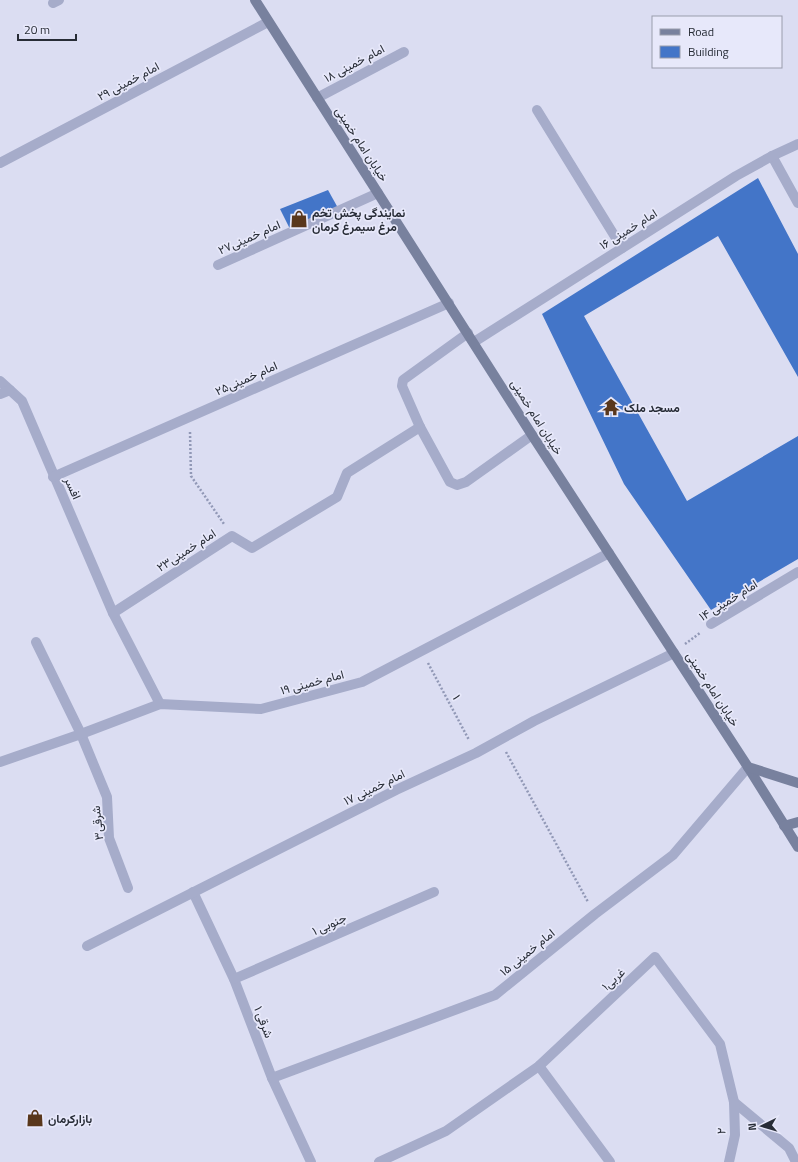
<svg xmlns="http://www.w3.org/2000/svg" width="798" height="1162" viewBox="0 0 798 1162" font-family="'Titillium Web',Vazirmatn,sans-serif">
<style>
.building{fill:#4375c8}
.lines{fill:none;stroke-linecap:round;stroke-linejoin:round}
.path{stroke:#9198b6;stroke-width:2.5;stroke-dasharray:2 2;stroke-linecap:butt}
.street{stroke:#a6acca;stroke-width:10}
.secondary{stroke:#78819e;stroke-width:10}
.labels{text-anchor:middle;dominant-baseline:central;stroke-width:3.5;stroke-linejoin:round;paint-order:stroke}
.street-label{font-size:12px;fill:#272c36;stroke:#e7e8fa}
.poi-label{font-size:12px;font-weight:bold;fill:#272c36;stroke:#e7e8fa;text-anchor:start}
</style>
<rect width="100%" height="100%" fill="#dbddf2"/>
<!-- building -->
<g class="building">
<polygon points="758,178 798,254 798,377 718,236 584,316 687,501 798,436 798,559 711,610 624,484 542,314"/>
<polygon points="328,190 338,208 290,229 280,209"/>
</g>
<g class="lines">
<!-- path -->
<g class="path">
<polyline points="190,432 191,476 224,524"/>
<polyline points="685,644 700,633"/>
<polyline points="428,663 469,740"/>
<polyline points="506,752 588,902"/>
</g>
<!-- street -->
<g class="street">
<polyline points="53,3 59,0"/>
<polyline points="317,98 404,52"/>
<polyline points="537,110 622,248"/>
<polyline points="772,156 798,203"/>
<polyline points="0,163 268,22"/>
<polyline points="218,265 378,193"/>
<polyline points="468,333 403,380 402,386 420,427 450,482 457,485 466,482 532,435"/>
<polyline points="474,342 736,176 772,156 798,144"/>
<polyline points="0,381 22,401 113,613 160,704"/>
<polyline points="0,394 10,390"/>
<polyline points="53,477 449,303"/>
<polyline points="113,613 232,536 252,548 337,497 347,473 420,427"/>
<polyline points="711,624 798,572"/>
<polyline points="36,642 81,734 107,797 109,838 128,888"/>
<polyline points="0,762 81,734 160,704 261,709 362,682 609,553"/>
<polyline points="193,892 234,979 272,1078 311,1162"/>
<polyline points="87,946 396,790 476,753 534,721 674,653"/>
<polyline points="234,979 434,892"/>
<polyline points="539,1066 610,1162"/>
<polyline points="272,1078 495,995 595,914 673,855 748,767"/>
<polyline points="379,1162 446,1131 539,1066 655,957 720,1044 734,1102 789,1148 796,1162"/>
<polyline points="729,1162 735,1135 734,1102"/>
</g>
<!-- secondary -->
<g class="secondary">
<polyline points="255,0 532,435 748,767 798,847"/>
<polyline points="748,767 798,783"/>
<polyline points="784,826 798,822"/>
</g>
</g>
<!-- icons -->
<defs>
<g id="shop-bare" transform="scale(1.38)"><path d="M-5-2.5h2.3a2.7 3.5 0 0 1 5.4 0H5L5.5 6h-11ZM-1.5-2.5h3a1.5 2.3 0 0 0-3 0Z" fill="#59371c" stroke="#e7e8fa" stroke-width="2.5" paint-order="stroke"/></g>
<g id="temple-bare" transform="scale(1.38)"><path d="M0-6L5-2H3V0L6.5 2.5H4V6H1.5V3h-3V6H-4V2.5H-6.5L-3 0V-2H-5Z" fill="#59371c" stroke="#e7e8fa" stroke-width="2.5" paint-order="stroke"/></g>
</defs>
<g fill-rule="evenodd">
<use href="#shop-bare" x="299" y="219"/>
<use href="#temple-bare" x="611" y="407"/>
<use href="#shop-bare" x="35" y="1118"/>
</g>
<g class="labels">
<!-- street labels -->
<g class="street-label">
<text transform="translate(354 63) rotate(-28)">امام خمینی ۱۸</text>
<text transform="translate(128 81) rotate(-28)">امام خمینی ۲۹</text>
<text transform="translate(362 144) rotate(57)">خیابان امام خمینی</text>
<text transform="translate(628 229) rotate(-32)">امام خمینی ۱۶</text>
<text transform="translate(249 237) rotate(-24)">امام خمینی۲۷</text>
<text transform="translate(246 378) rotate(-24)">امام خمینی۲۵</text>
<text transform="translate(537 417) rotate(58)">خیابان امام خمینی</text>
<text transform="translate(73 488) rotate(66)">افسر</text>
<text transform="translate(186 550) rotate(-33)">امام خمینی۲۳</text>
<text transform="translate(728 600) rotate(-32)">امام خمینی ۱۴</text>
<text transform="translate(312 682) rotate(-15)">امام خمینی ۱۹</text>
<text transform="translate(713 689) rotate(57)">خیابان امام خمینی</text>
<text transform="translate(457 697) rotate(62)">۱</text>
<text transform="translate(374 787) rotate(-26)">امام خمینی ۱۷</text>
<text transform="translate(97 823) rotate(-96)">شرقی۳</text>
<text transform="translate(329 924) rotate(-24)">۱ جنوبی</text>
<text transform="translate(527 952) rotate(-39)">امام خمینی ۱۵</text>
<text transform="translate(613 979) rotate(-43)">غربی۱</text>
<text transform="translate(264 1022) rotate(69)">۱ شرقی</text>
<text transform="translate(721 1131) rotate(-86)">۲</text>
</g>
<!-- poi labels -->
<g class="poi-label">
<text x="312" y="212">نمایندگی پخش تخم<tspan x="312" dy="14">مرغ سیمرغ کرمان</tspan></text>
<text x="624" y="407">مسجد ملک</text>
<text x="48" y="1118">بازارکرمان</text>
</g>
</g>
<!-- legend -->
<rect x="652" y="16" width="130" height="52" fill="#e7e8fa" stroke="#9a9dac"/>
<rect x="660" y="29" width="20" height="6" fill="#78819e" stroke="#9a9dac"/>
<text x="688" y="36" font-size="12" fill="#272c36">Road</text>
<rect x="660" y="46" width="20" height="12" fill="#4375c8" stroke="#9a9dac"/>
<text x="688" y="56" font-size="12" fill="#272c36">Building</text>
<!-- north arrow -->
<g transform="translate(762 1126) rotate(265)" stroke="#e7e8fa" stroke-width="3" paint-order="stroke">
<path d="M0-3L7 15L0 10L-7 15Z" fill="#272c36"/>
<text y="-6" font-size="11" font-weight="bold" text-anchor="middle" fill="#272c36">N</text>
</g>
<!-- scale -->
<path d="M18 34v6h58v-6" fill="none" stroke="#272c36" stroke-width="2"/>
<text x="24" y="34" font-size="12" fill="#272c36" stroke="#e7e8fa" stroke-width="3" paint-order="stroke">20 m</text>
</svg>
